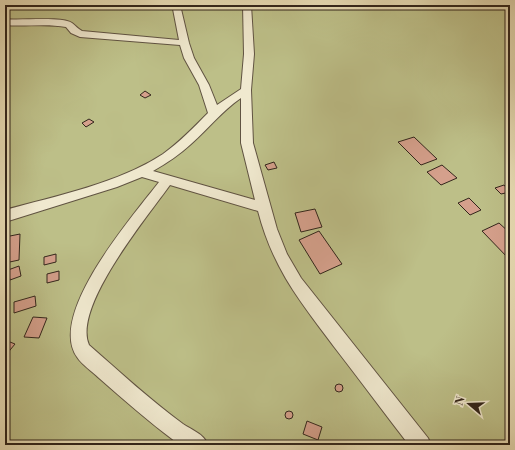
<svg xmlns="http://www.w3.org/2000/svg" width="515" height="450" viewBox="0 0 515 450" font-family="'Libre Bodoni',serif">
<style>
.green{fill:#bdbf88;stroke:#787252}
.building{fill:#d5a08c;stroke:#32251b}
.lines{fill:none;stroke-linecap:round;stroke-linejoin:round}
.minor-casing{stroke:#605342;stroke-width:2}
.minor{fill:#f0e9cf;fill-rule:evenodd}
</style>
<rect width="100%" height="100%" fill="#e8ddb5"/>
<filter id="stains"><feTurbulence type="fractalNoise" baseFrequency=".005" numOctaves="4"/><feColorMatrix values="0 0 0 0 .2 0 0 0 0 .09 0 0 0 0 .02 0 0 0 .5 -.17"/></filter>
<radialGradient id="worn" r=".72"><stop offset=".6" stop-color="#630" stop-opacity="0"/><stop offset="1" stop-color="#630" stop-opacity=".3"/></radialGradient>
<!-- green -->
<rect class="green" x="5" y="5" width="505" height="440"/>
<!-- building -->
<g class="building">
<polygon points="145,91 151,95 145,98 140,95"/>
<polygon points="89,119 94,122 86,127 82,123"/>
<polygon points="414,137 437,159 421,165 398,142"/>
<polygon points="274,162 277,168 268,170 265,165"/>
<polygon points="442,165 457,178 441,185 427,172"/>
<polygon points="504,185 510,192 501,194 495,188"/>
<polygon points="469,198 481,210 470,215 458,203"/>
<polygon points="315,209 322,227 301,232 295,213"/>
<polygon points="499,223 510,233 510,260 482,231"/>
<polygon points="319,231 342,264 320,274 299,240"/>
<polygon points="20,234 19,260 5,263 5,237"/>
<polygon points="56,254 56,262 44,265 44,257"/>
<polygon points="19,266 21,276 10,280 8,270"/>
<polygon points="59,271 59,280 47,283 47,274"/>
<polygon points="35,296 36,306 14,313 14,302"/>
<polygon points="33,317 47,318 39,338 24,337"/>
<polygon points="5,340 15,344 6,355 5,354"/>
<circle cx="339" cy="388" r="4"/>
<circle cx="289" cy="415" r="4"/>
<polygon points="307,421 322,427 318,440 303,434"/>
</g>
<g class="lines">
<!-- minor casing -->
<g class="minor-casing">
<path id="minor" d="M 170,5 L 178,5 L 181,9 L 189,43 L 194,58 L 209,85 L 217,105 L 241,89 L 244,54 L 243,5 L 251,5 L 254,54 L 251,90 L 253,143 L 277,229 L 287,254 L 301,278 L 428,438 L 431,445 L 409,445 C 384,413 360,380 335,348 C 300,301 273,269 258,211 L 170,185 C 148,216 72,307 89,345 C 120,372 150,400 183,424 C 192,430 204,434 208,445 L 181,445 L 176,442 C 149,422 124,400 99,378 C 92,371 82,365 77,357 C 47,314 133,216 159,182 L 142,177 L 117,187 L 5,222 L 5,210 C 56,196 119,183 163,154 C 180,142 194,127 208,113 L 199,85 L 184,58 L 180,45 L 80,37 L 71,33 L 66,27 C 46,23 25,27 5,25 L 5,19 C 20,21 61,16 72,23 C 76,26 78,29 82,31 L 179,40 L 173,9 ZM 241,98 L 241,143 L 255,200 L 153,171 C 167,163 179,155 191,144 C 208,129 222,111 241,98 Z"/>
</g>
<!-- minor -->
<use href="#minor" class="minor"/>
</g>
<!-- margin -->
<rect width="515" height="450" fill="none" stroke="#e8ddb5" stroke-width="20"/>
<rect x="6" y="6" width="503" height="438" fill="none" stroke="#32251b" stroke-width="2"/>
<rect x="10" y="10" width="495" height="430" fill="none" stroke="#32251b"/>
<!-- north arrow -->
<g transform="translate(469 404) rotate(289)" stroke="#f0e9cf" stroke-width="3" paint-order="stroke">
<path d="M0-3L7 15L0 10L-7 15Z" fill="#32251b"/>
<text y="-6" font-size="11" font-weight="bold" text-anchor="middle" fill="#32251b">N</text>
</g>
<rect width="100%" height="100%" filter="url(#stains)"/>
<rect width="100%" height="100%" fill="url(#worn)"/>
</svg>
